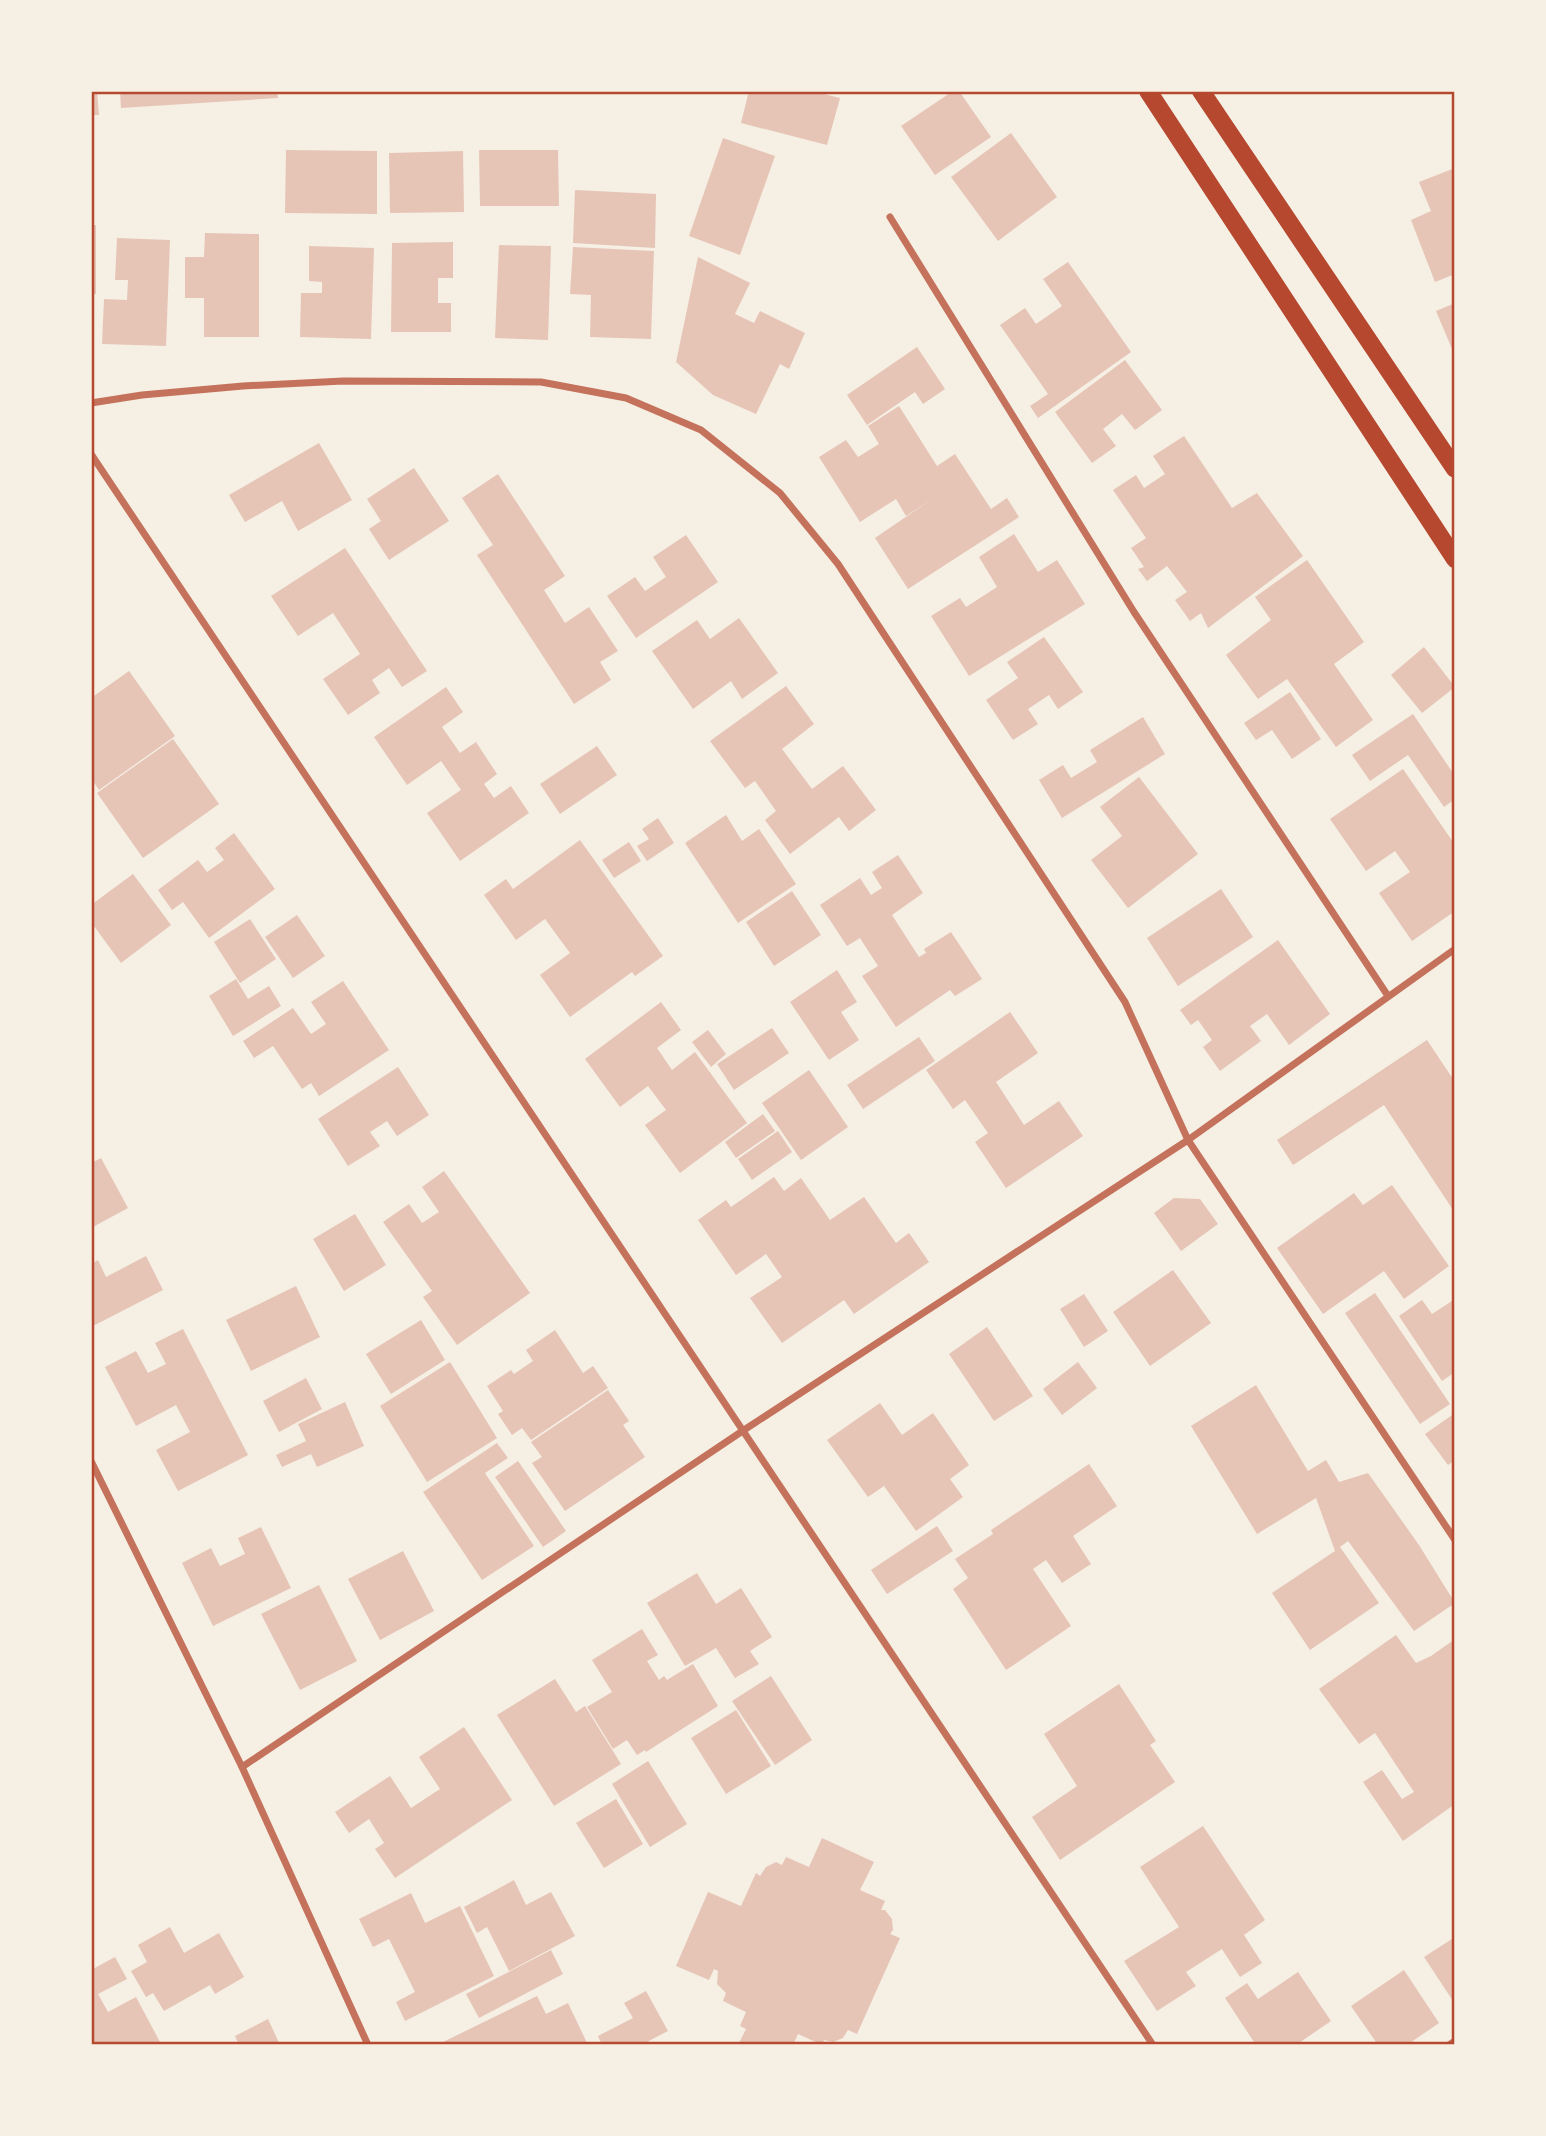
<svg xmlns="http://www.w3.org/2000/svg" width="1546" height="2136" viewBox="0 0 1546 2136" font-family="Inter,sans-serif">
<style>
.building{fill:#e6c5b7}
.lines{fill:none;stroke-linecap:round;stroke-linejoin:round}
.minor{stroke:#c5725c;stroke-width:7}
.primary{stroke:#b5482f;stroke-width:18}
.neatline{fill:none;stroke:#b5482f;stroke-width:2.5}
</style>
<rect width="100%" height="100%" fill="#f6efe4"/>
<!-- building -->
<g class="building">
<polygon points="91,91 97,91 99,115 91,115"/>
<polygon points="120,91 277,91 278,98 121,108"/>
<polygon points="749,91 812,91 840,98 827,145 741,123"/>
<polygon points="953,91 959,91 991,137 935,175 901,126"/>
<polygon points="1011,133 1057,197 998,241 951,177"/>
<polygon points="723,138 775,156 740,255 689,236"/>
<polygon points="286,150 377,151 377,214 285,213"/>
<polygon points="479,150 558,150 559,206 480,206"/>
<polygon points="463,151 464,212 390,213 389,153"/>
<polygon points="1455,168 1455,274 1435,282 1411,220 1431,211 1419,182"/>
<polygon points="575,190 656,194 655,248 573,243"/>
<rect x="91" y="225" width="5" height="69"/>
<polygon points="205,233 259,234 259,337 204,337 204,298 185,298 185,257 204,257"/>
<polygon points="117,238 170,240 166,346 102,344 104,299 127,300 128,280 115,280"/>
<polygon points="453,242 453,278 438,278 438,303 451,303 451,332 391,332 392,243"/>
<polygon points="499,245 551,246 548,340 495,338"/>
<polygon points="309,246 374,248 371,339 300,337 301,293 322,293 322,282 309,281"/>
<polygon points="573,247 654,251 651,339 590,337 591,295 570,294"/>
<polygon points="698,257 750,283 735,314 754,323 760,311 805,333 789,369 780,364 756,414 713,395 676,362"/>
<polygon points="1068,262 1131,352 1038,418 1030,406 1048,394 1000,325 1025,308 1036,324 1062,306 1043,279"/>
<polygon points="1455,303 1455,348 1452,349 1436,311"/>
<polygon points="917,347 945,389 923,404 915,392 867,425 847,395"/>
<polygon points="1125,360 1162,410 1135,430 1122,414 1103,429 1116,446 1092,463 1055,412"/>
<polygon points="899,406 937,466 955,454 991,509 1007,498 1019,517 908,589 875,538 932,499 906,516 896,499 860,522 819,457 846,440 858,457 879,444 868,426"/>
<polygon points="1184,436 1232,508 1257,493 1303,556 1208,628 1201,613 1190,621 1175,600 1187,592 1167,566 1147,581 1138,569 1144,567 1131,548 1146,538 1113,490 1136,475 1144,488 1165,474 1153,456"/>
<polygon points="319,443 352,500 298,531 282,501 245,522 229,495"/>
<polygon points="414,468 449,521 389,560 369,529 381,521 367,499"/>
<polygon points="498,474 565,576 544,590 565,623 589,607 618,651 600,662 611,680 574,704 477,555 493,545 462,498"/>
<polygon points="1014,534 1038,572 1057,560 1085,604 969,676 931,616 960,598 966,607 997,587 979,557"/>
<polygon points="686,535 718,582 636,638 607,596 635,577 645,591 666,577 653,557"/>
<polygon points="345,548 427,671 402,687 389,668 372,680 380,693 348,715 323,679 360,654 333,613 298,636 271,596"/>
<polygon points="1307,560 1364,642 1334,664 1373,720 1336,747 1287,679 1258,699 1226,655 1271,620 1255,597"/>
<polygon points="739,618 778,673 742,699 731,681 693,709 652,651 697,620 710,639"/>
<polygon points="1044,637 1083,692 1058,709 1049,695 1028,709 1038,724 1013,740 986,700 1018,678 1007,662"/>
<polygon points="1424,647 1455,687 1422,713 1391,675"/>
<polygon points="129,671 175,736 99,790 91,778 91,698"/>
<polygon points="786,686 814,724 782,749 812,789 843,766 876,810 849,831 839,817 790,854 765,820 776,811 755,781 745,788 710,741"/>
<polygon points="446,687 463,712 442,727 460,753 476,742 497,774 484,784 494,798 511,786 529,813 460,861 427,813 461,790 441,761 407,785 374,737"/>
<polygon points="1290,692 1321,739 1292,759 1272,730 1256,740 1244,723"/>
<polygon points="1413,714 1455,776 1455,799 1444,807 1408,755 1370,781 1352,755"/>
<polygon points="1143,717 1165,754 1062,818 1039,780 1063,765 1071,778 1097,762 1090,750"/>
<polygon points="173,739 219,804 143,858 97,793"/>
<polygon points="597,746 617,775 560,814 540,784"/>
<polygon points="1403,769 1455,845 1455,911 1412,941 1379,893 1410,872 1395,851 1366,871 1330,819"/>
<polygon points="1139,777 1198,854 1128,908 1091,860 1122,836 1100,807"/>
<polygon points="726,815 742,841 759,829 796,884 738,923 685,843"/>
<polygon points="658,818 674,843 647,861 637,846 649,839 642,829"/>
<polygon points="234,833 275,889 209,938 183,902 172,910 158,890 198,860 207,872 224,860 215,848"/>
<polygon points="580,840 663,956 635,976 632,972 570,1017 540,975 570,953 545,919 516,940 484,895 506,879 513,889"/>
<polygon points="629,842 641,861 614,878 602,860"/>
<polygon points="898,855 923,893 892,915 919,957 926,953 924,949 951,932 982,979 955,996 950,990 896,1027 862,976 878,966 860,938 847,946 820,905 860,878 871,895 882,888 872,872"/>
<polygon points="133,874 171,925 121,963 91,922 91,905"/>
<polygon points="1221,889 1253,937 1178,986 1147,938"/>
<polygon points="792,891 821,935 774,966 746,922"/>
<polygon points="297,915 325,956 293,978 265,937"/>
<polygon points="250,919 276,959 240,983 214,942"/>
<polygon points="1278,940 1330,1014 1289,1045 1267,1014 1250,1026 1261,1041 1220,1071 1203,1047 1212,1040 1198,1020 1191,1025 1180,1010"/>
<polygon points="837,970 857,1002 841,1012 859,1040 829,1060 790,1002"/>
<polygon points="236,979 248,999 269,986 281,1006 233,1036 209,996"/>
<polygon points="343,981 389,1050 319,1096 311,1083 302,1089 273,1046 254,1058 243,1041 293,1008 311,1034 326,1024 311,1002"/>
<polygon points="661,1002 681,1030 657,1048 672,1070 695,1052 747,1123 680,1173 645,1125 666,1110 648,1086 620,1107 585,1059"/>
<polygon points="1010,1012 1038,1053 996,1082 1024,1125 1059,1101 1083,1136 1006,1188 975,1142 988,1133 965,1100 953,1109 926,1070"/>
<polygon points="772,1028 789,1053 734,1090 717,1064"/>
<polygon points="708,1030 726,1054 711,1067 692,1042"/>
<polygon points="919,1037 935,1061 863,1109 847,1085"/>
<polygon points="1427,1040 1455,1082 1455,1213 1384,1105 1293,1165 1277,1140"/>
<polygon points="398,1067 429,1115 397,1136 387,1121 370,1132 380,1146 348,1166 318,1119"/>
<polygon points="809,1070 848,1127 801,1160 762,1103"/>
<polygon points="763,1114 775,1131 736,1158 725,1142"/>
<polygon points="778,1131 792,1152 752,1180 738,1159"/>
<polygon points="101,1158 128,1208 91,1228 91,1163"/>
<polygon points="444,1171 530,1293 457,1345 423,1297 432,1291 383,1222 409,1204 422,1223 439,1212 422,1187"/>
<polygon points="774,1177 784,1191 801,1178 830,1220 864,1197 896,1243 909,1233 929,1262 854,1314 844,1300 782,1343 750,1298 782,1277 766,1254 736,1275 698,1220 726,1200 731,1207"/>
<polygon points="1392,1185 1449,1266 1404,1299 1384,1271 1323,1314 1277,1248 1354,1193 1363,1205"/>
<polygon points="1174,1198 1200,1199 1218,1224 1181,1251 1154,1213"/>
<polygon points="355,1214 386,1265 344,1291 313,1239"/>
<polygon points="146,1256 163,1290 91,1327 91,1264 98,1260 106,1277"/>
<polygon points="1173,1270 1211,1323 1150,1366 1113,1312"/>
<polygon points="296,1286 320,1337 251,1371 226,1320"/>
<polygon points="1375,1293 1450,1404 1420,1424 1345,1313"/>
<polygon points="1084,1294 1108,1331 1084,1347 1060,1309"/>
<polygon points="1455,1299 1455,1372 1442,1381 1399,1316 1422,1300 1432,1314"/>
<polygon points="421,1320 445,1360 391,1394 366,1354"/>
<polygon points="987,1327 1033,1396 994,1421 949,1354"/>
<polygon points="183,1329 248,1455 178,1491 156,1450 190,1432 176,1405 136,1426 105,1367 136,1351 148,1373 166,1364 155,1343"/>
<polygon points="555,1330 583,1373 593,1366 608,1388 531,1440 522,1428 512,1435 498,1414 503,1411 487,1386 511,1370 514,1374 533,1361 526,1350"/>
<polygon points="450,1362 497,1438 427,1482 380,1406"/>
<polygon points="1078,1362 1097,1388 1062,1415 1043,1389"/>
<polygon points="306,1378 322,1409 279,1432 263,1401"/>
<polygon points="1256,1385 1308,1471 1326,1460 1339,1482 1368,1473 1419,1545 1455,1603 1414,1631 1348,1541 1340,1547 1379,1603 1310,1650 1272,1593 1335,1551 1316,1498 1257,1534 1191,1426"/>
<polygon points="608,1390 629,1421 623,1425 645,1457 565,1511 532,1463 542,1457 531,1442"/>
<polygon points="345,1402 364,1446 317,1467 311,1454 282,1467 276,1455 306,1441 298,1424"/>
<polygon points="880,1403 902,1435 933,1413 969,1465 950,1479 963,1497 916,1531 884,1486 868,1497 827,1440"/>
<polygon points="1455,1413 1455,1460 1448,1465 1425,1434"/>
<polygon points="497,1443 508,1458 485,1473 534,1546 482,1580 423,1492"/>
<polygon points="518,1461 566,1531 543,1547 495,1477"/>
<polygon points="1089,1464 1117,1506 1073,1536 1091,1564 1062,1583 1046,1560 1033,1569 1071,1626 1006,1670 953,1589 968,1578 955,1559 993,1534 991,1530"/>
<polygon points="937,1526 953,1551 887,1594 871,1570"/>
<polygon points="261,1527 291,1588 213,1626 182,1563 211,1548 220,1566 245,1554 238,1538"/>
<polygon points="403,1551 434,1611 380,1640 348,1579"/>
<polygon points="697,1573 716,1604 741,1588 772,1637 750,1651 759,1664 735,1678 716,1648 685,1666 647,1603"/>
<polygon points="319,1585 357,1661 300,1690 261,1614"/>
<polygon points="642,1629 658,1655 647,1661 659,1680 664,1676 667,1680 693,1664 718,1706 646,1752 645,1750 637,1755 627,1740 613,1749 587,1707 612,1692 592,1660"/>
<polygon points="1396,1635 1416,1663 1431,1656 1455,1639 1455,1804 1403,1841 1363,1782 1382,1770 1402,1799 1414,1792 1375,1733 1359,1744 1319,1689"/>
<polygon points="771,1676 812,1740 775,1765 732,1701"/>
<polygon points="555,1679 576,1712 585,1706 621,1764 554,1806 497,1715"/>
<polygon points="1119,1684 1156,1741 1150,1745 1175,1782 1060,1860 1032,1817 1077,1786 1044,1734"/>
<polygon points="736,1710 771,1766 726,1794 691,1738"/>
<polygon points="464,1727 512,1800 395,1878 375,1849 384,1843 369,1819 349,1833 335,1812 390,1776 411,1808 440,1789 419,1757"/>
<polygon points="648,1761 687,1824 650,1847 612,1784"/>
<polygon points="616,1799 643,1844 604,1868 576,1823"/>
<polygon points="1203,1826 1265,1920 1244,1935 1262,1963 1240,1977 1222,1949 1186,1972 1196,1986 1157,2011 1124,1961 1179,1927 1140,1867"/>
<polygon points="822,1838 874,1862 860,1890 885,1901 881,1910 885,1910 892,1919 893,1930 890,1934 900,1938 857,2034 848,2030 843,2038 833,2042 824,2040 822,2045 798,2034 793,2045 738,2045 746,2029 740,2026 746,2012 723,2001 726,1993 717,1984 718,1971 714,1969 709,1980 676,1966 708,1892 741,1906 756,1873 760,1876 766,1867 776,1862 782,1865 786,1857 809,1867"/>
<polygon points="514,1880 526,1905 551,1892 575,1936 509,1971 487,1927 477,1933 464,1907"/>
<polygon points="411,1893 425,1923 460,1906 494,1976 405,2021 396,2002 415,1992 389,1939 373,1947 359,1919"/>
<polygon points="170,1927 184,1953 219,1933 244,1977 215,1994 210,1985 164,2011 153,1993 146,1997 131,1971 147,1962 138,1945"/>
<polygon points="1455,1937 1455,2004 1424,1957"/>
<polygon points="551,1950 563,1974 479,2018 466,1994"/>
<polygon points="115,1957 127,1979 98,1994 108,2012 136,1997 160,2042 154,2045 91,2045 91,1970"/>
<polygon points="1404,1970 1439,2023 1407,2045 1378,2045 1351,2006"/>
<polygon points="1298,1972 1331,2021 1296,2045 1256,2045 1225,1998 1247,1983 1258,1999"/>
<polygon points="646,1991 668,2031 641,2045 602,2045 598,2036 633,2018 624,2003"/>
<polygon points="537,1996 546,2014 568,2003 588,2045 442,2045 441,2043"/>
<polygon points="268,2019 280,2045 239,2045 235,2036"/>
</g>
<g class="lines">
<!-- minor -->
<g class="minor">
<polyline points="890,217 1134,612 1388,996"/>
<polyline points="91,403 142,395 243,386 343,381 541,382 626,398 701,430 780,493 838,564 1125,1002 1188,1140 1455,1540"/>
<polyline points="91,454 1153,2045"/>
<polyline points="91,1461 242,1767"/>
<polyline points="368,2045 242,1767 744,1430 1188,1140 1455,949"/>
<polyline points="1449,2045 1455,2041"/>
</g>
<!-- primary -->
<g class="primary">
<polyline points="1148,91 1455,559"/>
<polyline points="1201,91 1455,469"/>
</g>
</g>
<!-- border -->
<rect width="1546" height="2136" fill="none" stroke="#f6efe4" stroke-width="186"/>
<rect x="93" y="93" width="1360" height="1950" class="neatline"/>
</svg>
